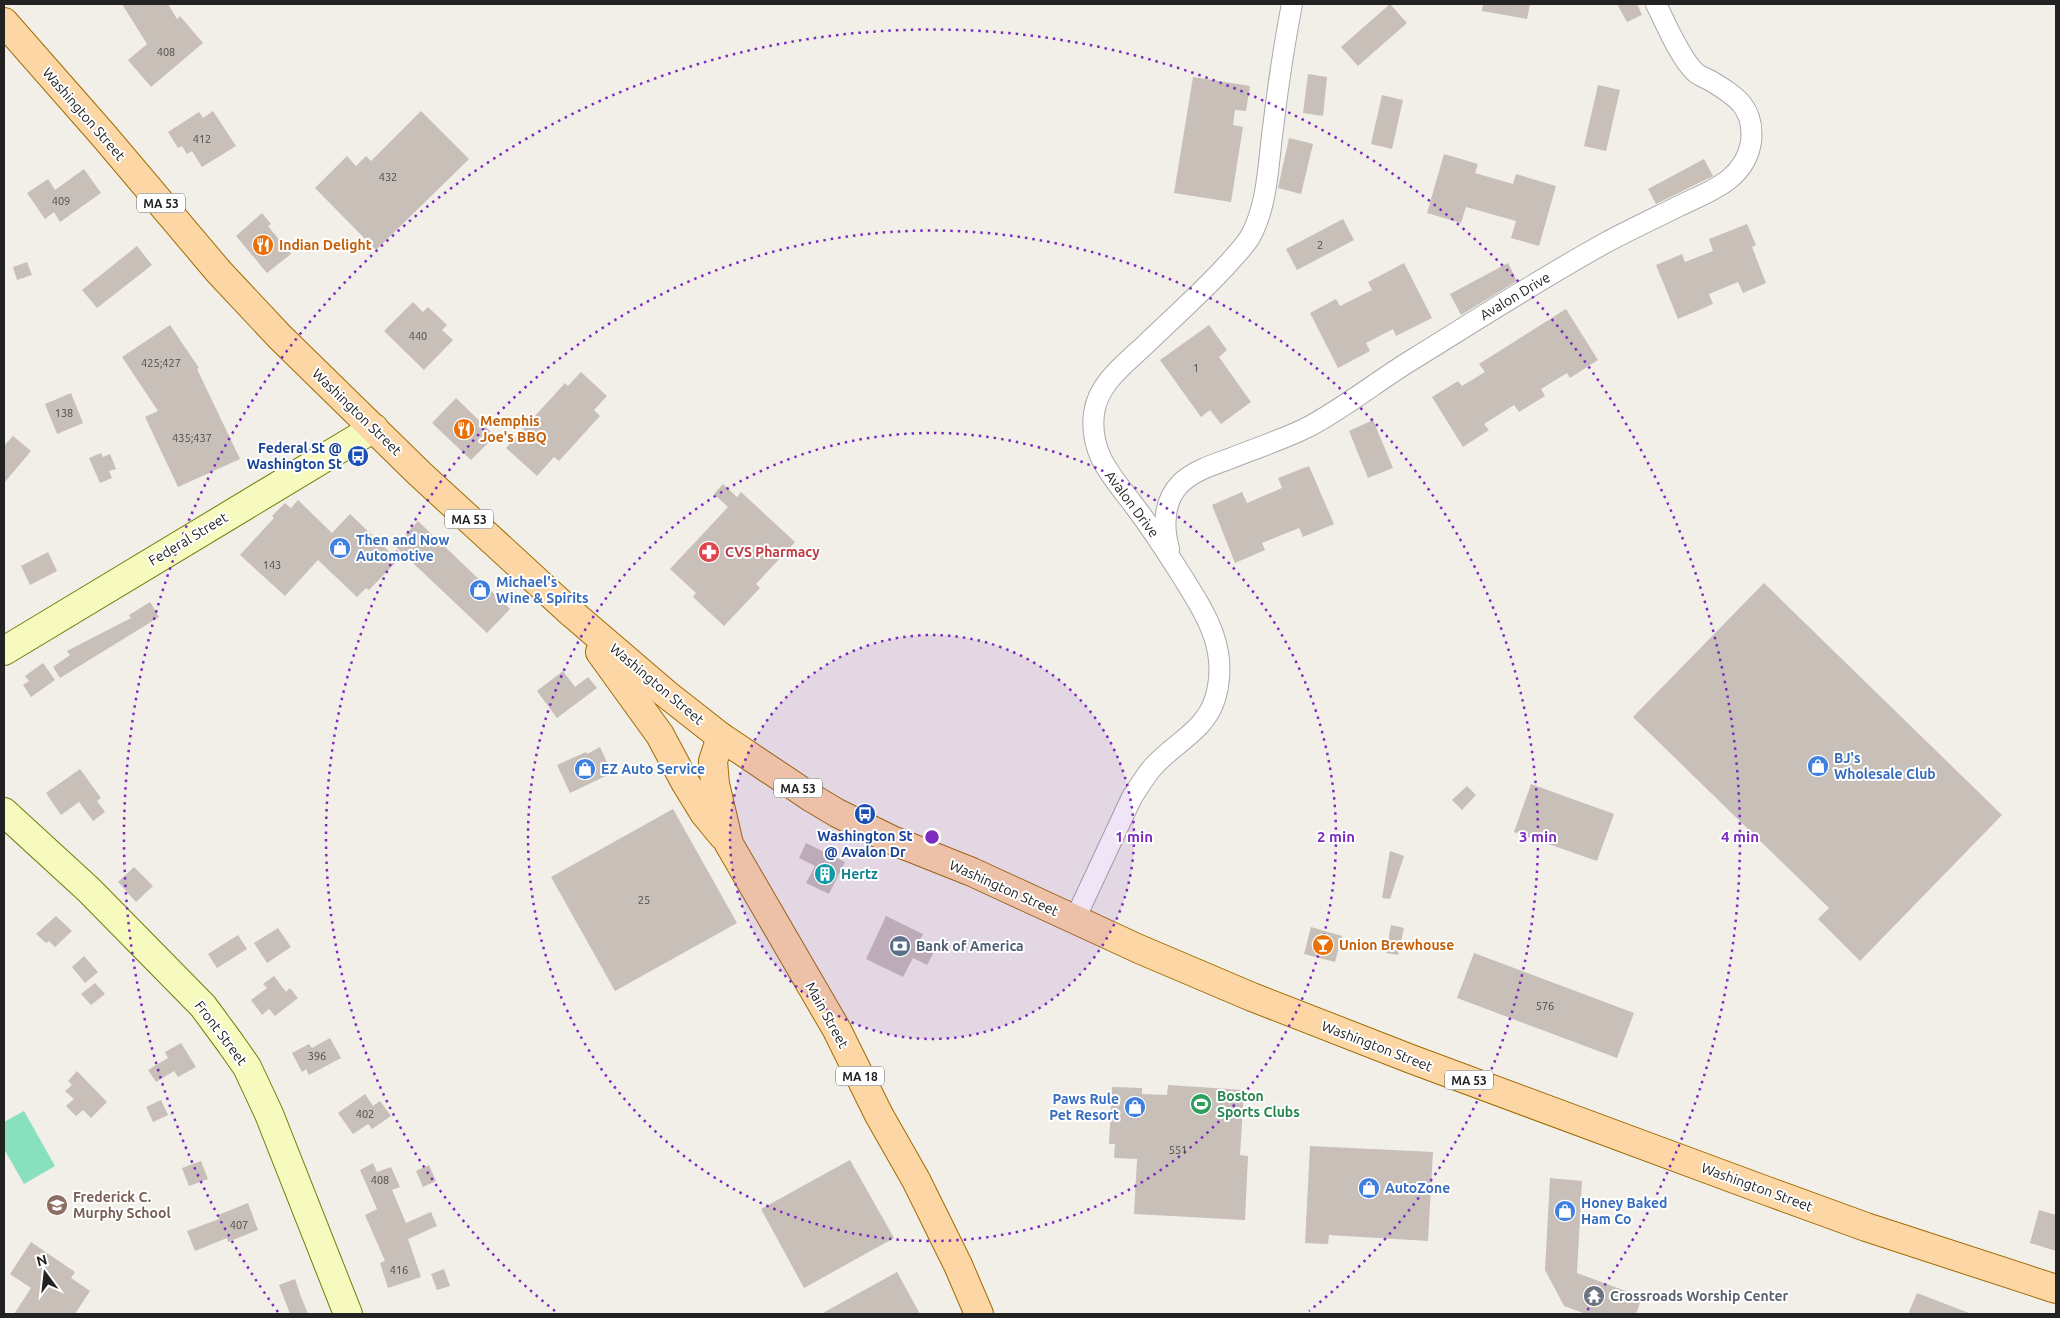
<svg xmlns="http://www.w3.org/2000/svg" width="2060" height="1318" viewBox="0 0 2060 1318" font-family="Ubuntu,sans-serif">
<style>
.pitch{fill:#88e0be}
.building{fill:#c7bfb8}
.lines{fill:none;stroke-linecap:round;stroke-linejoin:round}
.street-casing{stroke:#a9a9a9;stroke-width:22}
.secondary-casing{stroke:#707d05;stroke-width:30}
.primary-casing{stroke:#a06b00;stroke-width:30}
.street{stroke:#fff;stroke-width:20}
.secondary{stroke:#f7fabf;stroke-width:28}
.primary{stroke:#fcd6a4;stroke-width:28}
.ring{fill:none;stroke:#7b2cbf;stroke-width:2.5;stroke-dasharray:2.5 5}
.labels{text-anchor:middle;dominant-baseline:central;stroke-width:4;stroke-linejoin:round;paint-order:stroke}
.number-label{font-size:11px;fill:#4b4948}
.shield{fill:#fff;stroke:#646464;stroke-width:1}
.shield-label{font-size:12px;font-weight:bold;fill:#222}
.street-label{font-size:14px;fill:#222;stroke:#fff}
.food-label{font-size:14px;font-weight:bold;fill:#c56008;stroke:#fff;text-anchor:start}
.transit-label{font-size:14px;font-weight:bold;fill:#164399;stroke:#fff;text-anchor:end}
.shop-label{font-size:14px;font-weight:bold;fill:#366cbe;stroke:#fff;text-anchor:start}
.health-label{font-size:14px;font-weight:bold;fill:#be3a42;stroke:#fff;text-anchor:start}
.culture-label{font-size:14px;font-weight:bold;fill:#0d838f;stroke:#fff;text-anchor:start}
.service-label{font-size:14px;font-weight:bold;fill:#4e5e75;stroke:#fff;text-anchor:start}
.leisure-label{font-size:14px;font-weight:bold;fill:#27864d;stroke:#fff;text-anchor:start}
.education-label{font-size:14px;font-weight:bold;fill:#785e54;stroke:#fff;text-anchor:start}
.worship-label{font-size:14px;font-weight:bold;fill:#5b616d;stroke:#fff;text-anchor:start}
.centre{fill:#7b2cbf;stroke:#fff;stroke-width:2.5}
.ring-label{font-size:15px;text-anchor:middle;font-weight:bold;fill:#7b2cbf;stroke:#fff;stroke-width:4;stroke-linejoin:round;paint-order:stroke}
</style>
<rect width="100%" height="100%" fill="#f2efe9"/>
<!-- pitch -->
<polygon class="pitch" points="24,1111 55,1166 24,1184 4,1149 4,1122"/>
<!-- building -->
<g class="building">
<polygon points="122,4 168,4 177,19 180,16 203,43 151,87 128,60 147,44"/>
<polygon points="1390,4 1407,23 1358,66 1341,47"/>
<polygon points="1483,4 1530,4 1527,19 1482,11"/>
<polygon points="1617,4 1637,4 1642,15 1627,22"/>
<polygon points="1308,74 1327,77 1323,116 1303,113"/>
<polygon points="1193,77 1250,86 1246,111 1235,110 1233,125 1243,127 1231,202 1174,193"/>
<polygon points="1598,85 1620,90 1606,151 1584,146"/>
<polygon points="1382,95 1403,100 1392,149 1371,144"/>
<polygon points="213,111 236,146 202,167 192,151 187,154 182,146 178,148 168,132 199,112 203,118"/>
<polygon points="421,111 469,159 376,250 315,188 347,156 356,166 366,156 371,161"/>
<polygon points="1289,138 1313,144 1301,194 1278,188"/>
<polygon points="1444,154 1478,164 1475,173 1513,184 1516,174 1556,186 1539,246 1511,238 1516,221 1466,207 1461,223 1427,213"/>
<polygon points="1704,159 1713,176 1656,204 1648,189"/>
<polygon points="84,169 101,193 60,222 54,212 45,219 27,193 48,179 55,190"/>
<polygon points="262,213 271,224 268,226 291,254 267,273 236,236"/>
<polygon points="1343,219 1354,240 1297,270 1286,249"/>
<polygon points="1747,224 1756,245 1752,247 1766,283 1743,293 1738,282 1709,294 1713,304 1678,319 1656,265 1682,254 1685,262 1713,251 1709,239"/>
<polygon points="137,246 152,265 97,308 82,290"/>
<polygon points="27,262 32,275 17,280 13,267"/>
<polygon points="1404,263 1432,318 1396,336 1393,329 1366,343 1370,351 1338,368 1310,313 1336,299 1340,306 1372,290 1368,282"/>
<polygon points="1508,263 1517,281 1461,315 1450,294"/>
<polygon points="413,302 423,312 428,307 447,325 442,330 453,340 424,370 384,331"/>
<polygon points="1566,309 1598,360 1570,378 1567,373 1541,389 1545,396 1519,412 1514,405 1484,424 1489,430 1463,447 1432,397 1458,381 1462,386 1485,372 1479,364"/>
<polygon points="170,325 199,368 197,369 240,459 178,487 145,417 158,411 122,357"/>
<polygon points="1209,325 1227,350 1219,357 1251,402 1221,424 1210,410 1201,417 1160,360"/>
<polygon points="581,372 607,396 594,410 600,416 559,461 554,457 537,476 506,448 565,383 568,386"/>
<polygon points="71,393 83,423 57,434 45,404"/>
<polygon points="456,398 495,436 471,460 432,423"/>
<polygon points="1373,420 1393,468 1368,478 1349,431"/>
<polygon points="13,436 31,451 4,483 4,446"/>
<polygon points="101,453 103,457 110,454 116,469 109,471 112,478 100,483 89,458"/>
<polygon points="1309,466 1334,524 1303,537 1299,528 1262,543 1265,550 1235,563 1212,505 1242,492 1247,503 1282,488 1278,478"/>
<polygon points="723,484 737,497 741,492 795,542 756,584 760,588 724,626 693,597 696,593 670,569 728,507 714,494"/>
<polygon points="298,500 332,533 350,514 398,560 369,590 366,588 357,597 318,560 285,596 240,555 274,518 272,516 285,503 291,508"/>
<polygon points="418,521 510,609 487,633 395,546"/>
<polygon points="48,552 57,571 30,585 21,566"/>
<polygon points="1764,583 2002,815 1860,961 1818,919 1829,908 1633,717"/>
<polygon points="150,602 159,617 60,678 53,667 70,655 67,651 131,618 129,615"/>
<polygon points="43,663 55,680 31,697 23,685 29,681 25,676"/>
<polygon points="563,671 575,687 588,677 597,688 557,718 537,691"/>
<polygon points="600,747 612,773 570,793 557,765 586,752 587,754"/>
<polygon points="80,769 101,798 97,801 105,812 93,821 79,802 61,815 46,793"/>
<polygon points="1531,784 1614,814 1597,861 1514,832"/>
<polygon points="1467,786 1476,795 1462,810 1452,800"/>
<polygon points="673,809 737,923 615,991 551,877"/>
<polygon points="806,843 845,862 829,894 806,883 815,866 799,858"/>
<polygon points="1390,851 1404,856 1390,899 1382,898"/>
<polygon points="134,867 153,886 136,902 118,882"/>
<polygon points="56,916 72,931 55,947 49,941 46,943 36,934"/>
<polygon points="886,916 923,934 919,942 935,950 927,965 913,958 903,977 866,959"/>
<polygon points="1391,925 1404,928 1398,955 1386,953"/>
<polygon points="1311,927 1342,936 1335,962 1304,954"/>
<polygon points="278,928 291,947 267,963 254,943"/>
<polygon points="238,935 247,949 217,968 208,954"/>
<polygon points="1474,953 1634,1013 1617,1058 1457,998"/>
<polygon points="84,956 98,972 85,983 72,967"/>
<polygon points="274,976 286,992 290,988 298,998 275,1016 269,1009 262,1015 251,1000 267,988 263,984"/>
<polygon points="95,983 105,994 91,1005 81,994"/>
<polygon points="330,1038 341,1058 309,1075 306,1069 302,1072 292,1053 309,1044 312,1048"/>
<polygon points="181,1043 196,1067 178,1077 174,1071 156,1082 148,1070 168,1058 165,1052"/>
<polygon points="77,1071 107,1102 91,1118 83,1110 76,1116 66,1106 74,1099 65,1091 72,1085 68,1081"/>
<polygon points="1168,1085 1244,1090 1240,1155 1248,1156 1245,1220 1134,1214 1137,1159 1114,1158 1115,1144 1109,1144 1112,1087 1142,1088 1142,1094 1167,1095"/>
<polygon points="365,1094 373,1106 380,1101 391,1116 372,1129 368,1124 353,1134 338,1113"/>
<polygon points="161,1100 168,1115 153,1122 146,1107"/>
<polygon points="1310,1146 1433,1152 1428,1241 1329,1235 1328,1244 1305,1243"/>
<polygon points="850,1160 894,1238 804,1288 761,1209"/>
<polygon points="201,1161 208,1179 189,1186 182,1168"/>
<polygon points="373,1163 377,1172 391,1167 400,1187 392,1190 406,1223 431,1212 437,1226 408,1239 421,1277 388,1288 380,1263 385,1261 365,1215 377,1209 360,1170"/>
<polygon points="429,1165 436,1181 423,1187 416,1171"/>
<polygon points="1550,1178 1582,1181 1577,1273 1642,1297 1636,1314 1586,1314 1564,1306 1545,1270"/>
<polygon points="248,1203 258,1230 228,1242 227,1238 195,1251 187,1231 219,1219 218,1215"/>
<polygon points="2039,1210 2056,1215 2056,1251 2030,1243"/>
<polygon points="31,1242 75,1272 71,1278 90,1291 75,1314 14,1314 31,1288 10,1274"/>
<polygon points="444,1269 450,1286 437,1290 431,1274"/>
<polygon points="897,1272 920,1314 821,1314"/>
<polygon points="295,1279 300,1294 308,1314 290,1314 279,1285"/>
<polygon points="1917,1293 1969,1313 1969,1314 1908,1314"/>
</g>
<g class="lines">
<!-- street casing -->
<g class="street-casing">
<g id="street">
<path d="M 1169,549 C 1163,526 1163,502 1180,484 C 1193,471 1212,465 1229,459 C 1256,448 1285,439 1310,426 C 1347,406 1380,379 1415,358 C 1478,319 1540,279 1605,243 C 1629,230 1655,218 1679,206 C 1710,191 1745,180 1751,142 C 1755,108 1736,96 1711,81 C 1706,78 1699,76 1695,72 C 1680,58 1665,22 1656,4"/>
<path d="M 1075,919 L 1132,797 C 1139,787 1145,776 1153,767 C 1174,743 1205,731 1215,699 C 1230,649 1205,613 1180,573 C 1166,551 1152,529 1136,508 C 1113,477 1089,455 1094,413 C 1098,383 1126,363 1146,344 C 1173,318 1201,293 1226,266 C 1234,257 1244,247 1250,237 C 1268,205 1268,164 1273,128 C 1278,86 1284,45 1292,4"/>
</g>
</g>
<!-- secondary casing -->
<g class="secondary-casing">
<g id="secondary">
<polyline points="4,651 374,428"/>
<polyline points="4,812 89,890 203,1006 231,1044 247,1067 269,1114 348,1314"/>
</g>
</g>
<!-- primary casing -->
<g class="primary-casing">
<g id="primary">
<polyline points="4,22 105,137 219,272 280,337 420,474 567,609 665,693 721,737 812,798 837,813 894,841 972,872 1139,949 1252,997 1411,1059 1767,1191 1866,1227 2056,1289"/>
<polyline points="600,652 660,735 685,782 704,813 723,836"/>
<polyline points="721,737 713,761 715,784 729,844 837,1030 879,1115 916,1180 958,1265 979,1314"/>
</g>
</g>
<!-- street -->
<use href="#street" class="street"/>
<!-- secondary -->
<use href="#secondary" class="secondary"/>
<!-- primary -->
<use href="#primary" class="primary"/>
</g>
<!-- distance rings -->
<circle cx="932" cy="837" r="202" fill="#7b2cbf" fill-opacity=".12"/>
<g class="ring">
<circle cx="932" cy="837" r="202"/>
<circle cx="932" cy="837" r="404"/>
<path d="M555 1311A606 606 0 1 1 1309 1311"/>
<path d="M278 1312A808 808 0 1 1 1586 1312"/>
</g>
<!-- icons -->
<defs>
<g id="restaurant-disc" transform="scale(1.125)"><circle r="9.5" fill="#e8710a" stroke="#fff"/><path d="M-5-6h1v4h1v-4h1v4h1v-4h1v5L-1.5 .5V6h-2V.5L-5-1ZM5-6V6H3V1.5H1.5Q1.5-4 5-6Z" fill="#fff"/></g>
<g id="bus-disc" transform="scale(1.125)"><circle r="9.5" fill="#1a4fb4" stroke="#fff"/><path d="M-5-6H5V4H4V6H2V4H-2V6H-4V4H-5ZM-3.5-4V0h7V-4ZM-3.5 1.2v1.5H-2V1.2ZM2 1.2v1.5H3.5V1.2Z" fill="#fff"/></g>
<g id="shop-disc" transform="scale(1.125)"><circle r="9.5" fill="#3f7fe0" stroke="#fff"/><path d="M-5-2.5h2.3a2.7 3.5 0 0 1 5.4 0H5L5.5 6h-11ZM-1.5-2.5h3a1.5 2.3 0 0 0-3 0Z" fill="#fff"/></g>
<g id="pharmacy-disc" transform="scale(1.125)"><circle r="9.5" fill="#e0444e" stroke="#fff"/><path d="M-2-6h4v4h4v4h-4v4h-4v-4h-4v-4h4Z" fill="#fff"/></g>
<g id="building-disc" transform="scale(1.125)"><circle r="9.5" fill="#0f9aa8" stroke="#fff"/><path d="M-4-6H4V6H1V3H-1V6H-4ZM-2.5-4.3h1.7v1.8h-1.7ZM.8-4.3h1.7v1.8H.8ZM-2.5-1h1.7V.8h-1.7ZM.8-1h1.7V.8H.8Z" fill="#fff"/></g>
<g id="bar-disc" transform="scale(1.125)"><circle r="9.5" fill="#e8710a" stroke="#fff"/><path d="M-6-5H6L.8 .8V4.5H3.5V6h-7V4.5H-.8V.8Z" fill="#fff"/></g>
<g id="bank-disc" transform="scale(1.125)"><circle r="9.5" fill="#5c6f8a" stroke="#fff"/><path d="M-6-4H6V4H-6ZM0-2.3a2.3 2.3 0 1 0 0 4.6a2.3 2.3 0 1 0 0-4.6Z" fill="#fff"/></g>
<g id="stadium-disc" transform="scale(1.125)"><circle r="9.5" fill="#2e9e5b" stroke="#fff"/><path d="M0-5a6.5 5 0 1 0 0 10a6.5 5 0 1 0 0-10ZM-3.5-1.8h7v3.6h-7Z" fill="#fff"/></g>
<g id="school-disc" transform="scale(1.125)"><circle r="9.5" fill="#8d6e63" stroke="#fff"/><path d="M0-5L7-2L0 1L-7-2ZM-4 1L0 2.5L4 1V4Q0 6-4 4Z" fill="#fff"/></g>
<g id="temple-disc" transform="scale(1.125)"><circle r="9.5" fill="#6b7280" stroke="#fff"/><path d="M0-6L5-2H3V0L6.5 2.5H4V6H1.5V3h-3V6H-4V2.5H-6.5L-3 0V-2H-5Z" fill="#fff"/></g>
</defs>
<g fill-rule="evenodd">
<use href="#restaurant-disc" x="263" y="245"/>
<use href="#restaurant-disc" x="464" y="429"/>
<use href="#bus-disc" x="358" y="456"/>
<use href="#shop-disc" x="340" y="548"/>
<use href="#pharmacy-disc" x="709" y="552"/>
<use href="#shop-disc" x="480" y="590"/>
<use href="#shop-disc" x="1818" y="766"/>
<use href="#shop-disc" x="585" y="769"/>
<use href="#bus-disc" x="865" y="814"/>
<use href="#building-disc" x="825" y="874"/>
<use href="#bar-disc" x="1323" y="945"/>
<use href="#bank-disc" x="900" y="946"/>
<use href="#stadium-disc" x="1201" y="1104"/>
<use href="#shop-disc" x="1135" y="1107"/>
<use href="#shop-disc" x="1369" y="1188"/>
<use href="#school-disc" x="57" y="1205"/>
<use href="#shop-disc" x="1565" y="1211"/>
<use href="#temple-disc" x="1594" y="1296"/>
</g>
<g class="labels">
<!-- number labels -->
<g class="number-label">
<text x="166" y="52">408</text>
<text x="202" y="139">412</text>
<text x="388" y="177">432</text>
<text x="61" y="201">409</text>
<text x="1320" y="245">2</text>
<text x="418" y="336">440</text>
<text x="161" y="363">425;427</text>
<text x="1196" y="368">1</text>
<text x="64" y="413">138</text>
<text x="192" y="438">435;437</text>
<text x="272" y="565">143</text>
<text x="644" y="900">25</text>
<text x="1545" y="1006">576</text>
<text x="317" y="1056">396</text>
<text x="365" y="1114">402</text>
<text x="1178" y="1150">551</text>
<text x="380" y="1180">408</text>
<text x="239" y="1225">407</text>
<text x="399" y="1270">416</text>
</g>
<!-- shield labels -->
<g class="shield">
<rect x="137" y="193.5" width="48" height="19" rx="4"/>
<rect x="445" y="509.5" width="48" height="19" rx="4"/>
<rect x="774" y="778.5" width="48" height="19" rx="4"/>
<rect x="836" y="1066.5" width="48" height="19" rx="4"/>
<rect x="1445" y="1070.5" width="48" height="19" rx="4"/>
</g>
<g class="shield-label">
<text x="161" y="203">MA 53</text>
<text x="469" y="519">MA 53</text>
<text x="798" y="788">MA 53</text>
<text x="860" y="1076">MA 18</text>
<text x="1469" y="1080">MA 53</text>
</g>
<!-- street labels -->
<g class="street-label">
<text transform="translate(84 114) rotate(49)">Washington Street</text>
<text transform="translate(1515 296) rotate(-31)">Avalon Drive</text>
<text transform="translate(357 412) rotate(44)">Washington Street</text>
<text transform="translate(1132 504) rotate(53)">Avalon Drive</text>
<text transform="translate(188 539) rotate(-31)">Federal Street</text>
<text transform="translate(657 684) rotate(40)">Washington Street</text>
<text transform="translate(1004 888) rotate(24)">Washington Street</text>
<text transform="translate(827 1015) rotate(61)">Main Street</text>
<text transform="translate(221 1033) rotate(53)">Front Street</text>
<text transform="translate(1377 1046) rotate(21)">Washington Street</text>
<text transform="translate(1757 1187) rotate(20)">Washington Street</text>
</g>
<!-- food labels -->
<g class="food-label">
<text x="279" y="245">Indian Delight</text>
<text x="480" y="421">Memphis<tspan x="480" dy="16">Joe's BBQ</tspan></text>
<text x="1339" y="945">Union Brewhouse</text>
</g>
<!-- transit labels -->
<g class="transit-label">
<text x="342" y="448">Federal St @<tspan x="342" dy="16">Washington St</tspan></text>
<text x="865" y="836" text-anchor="middle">Washington St<tspan x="865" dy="16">@ Avalon Dr</tspan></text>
</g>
<!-- shop labels -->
<g class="shop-label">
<text x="356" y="540">Then and Now<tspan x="356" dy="16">Automotive</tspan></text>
<text x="496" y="582">Michael's<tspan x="496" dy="16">Wine &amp; Spirits</tspan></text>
<text x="1834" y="758">BJ's<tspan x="1834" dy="16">Wholesale Club</tspan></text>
<text x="601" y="769">EZ Auto Service</text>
<text x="1119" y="1099" text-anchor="end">Paws Rule<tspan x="1119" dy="16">Pet Resort</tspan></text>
<text x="1385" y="1188">AutoZone</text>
<text x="1581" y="1203">Honey Baked<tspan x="1581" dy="16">Ham Co</tspan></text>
</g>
<!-- health labels -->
<g class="health-label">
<text x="725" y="552">CVS Pharmacy</text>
</g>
<!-- culture labels -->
<g class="culture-label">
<text x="841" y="874">Hertz</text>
</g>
<!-- service labels -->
<g class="service-label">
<text x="916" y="946">Bank of America</text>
</g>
<!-- leisure labels -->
<g class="leisure-label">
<text x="1217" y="1096">Boston<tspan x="1217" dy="16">Sports Clubs</tspan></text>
</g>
<!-- education labels -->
<g class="education-label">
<text x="73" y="1197">Frederick C.<tspan x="73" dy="16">Murphy School</tspan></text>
</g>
<!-- worship labels -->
<g class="worship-label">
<text x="1610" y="1296">Crossroads Worship Center</text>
</g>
</g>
<circle cx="932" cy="837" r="8" class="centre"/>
<g class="ring-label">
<text x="1134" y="842">1 min</text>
<text x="1336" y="842">2 min</text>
<text x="1538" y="842">3 min</text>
<text x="1740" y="842">4 min</text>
</g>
<!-- border -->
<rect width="2060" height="1318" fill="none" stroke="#222222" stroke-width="10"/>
<!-- north arrow -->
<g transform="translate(45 1273) rotate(345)" stroke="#ffffff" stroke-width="4" paint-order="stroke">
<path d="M0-4L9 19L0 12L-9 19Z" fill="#222222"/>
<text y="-8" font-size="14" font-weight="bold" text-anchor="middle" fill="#222222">N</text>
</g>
</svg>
